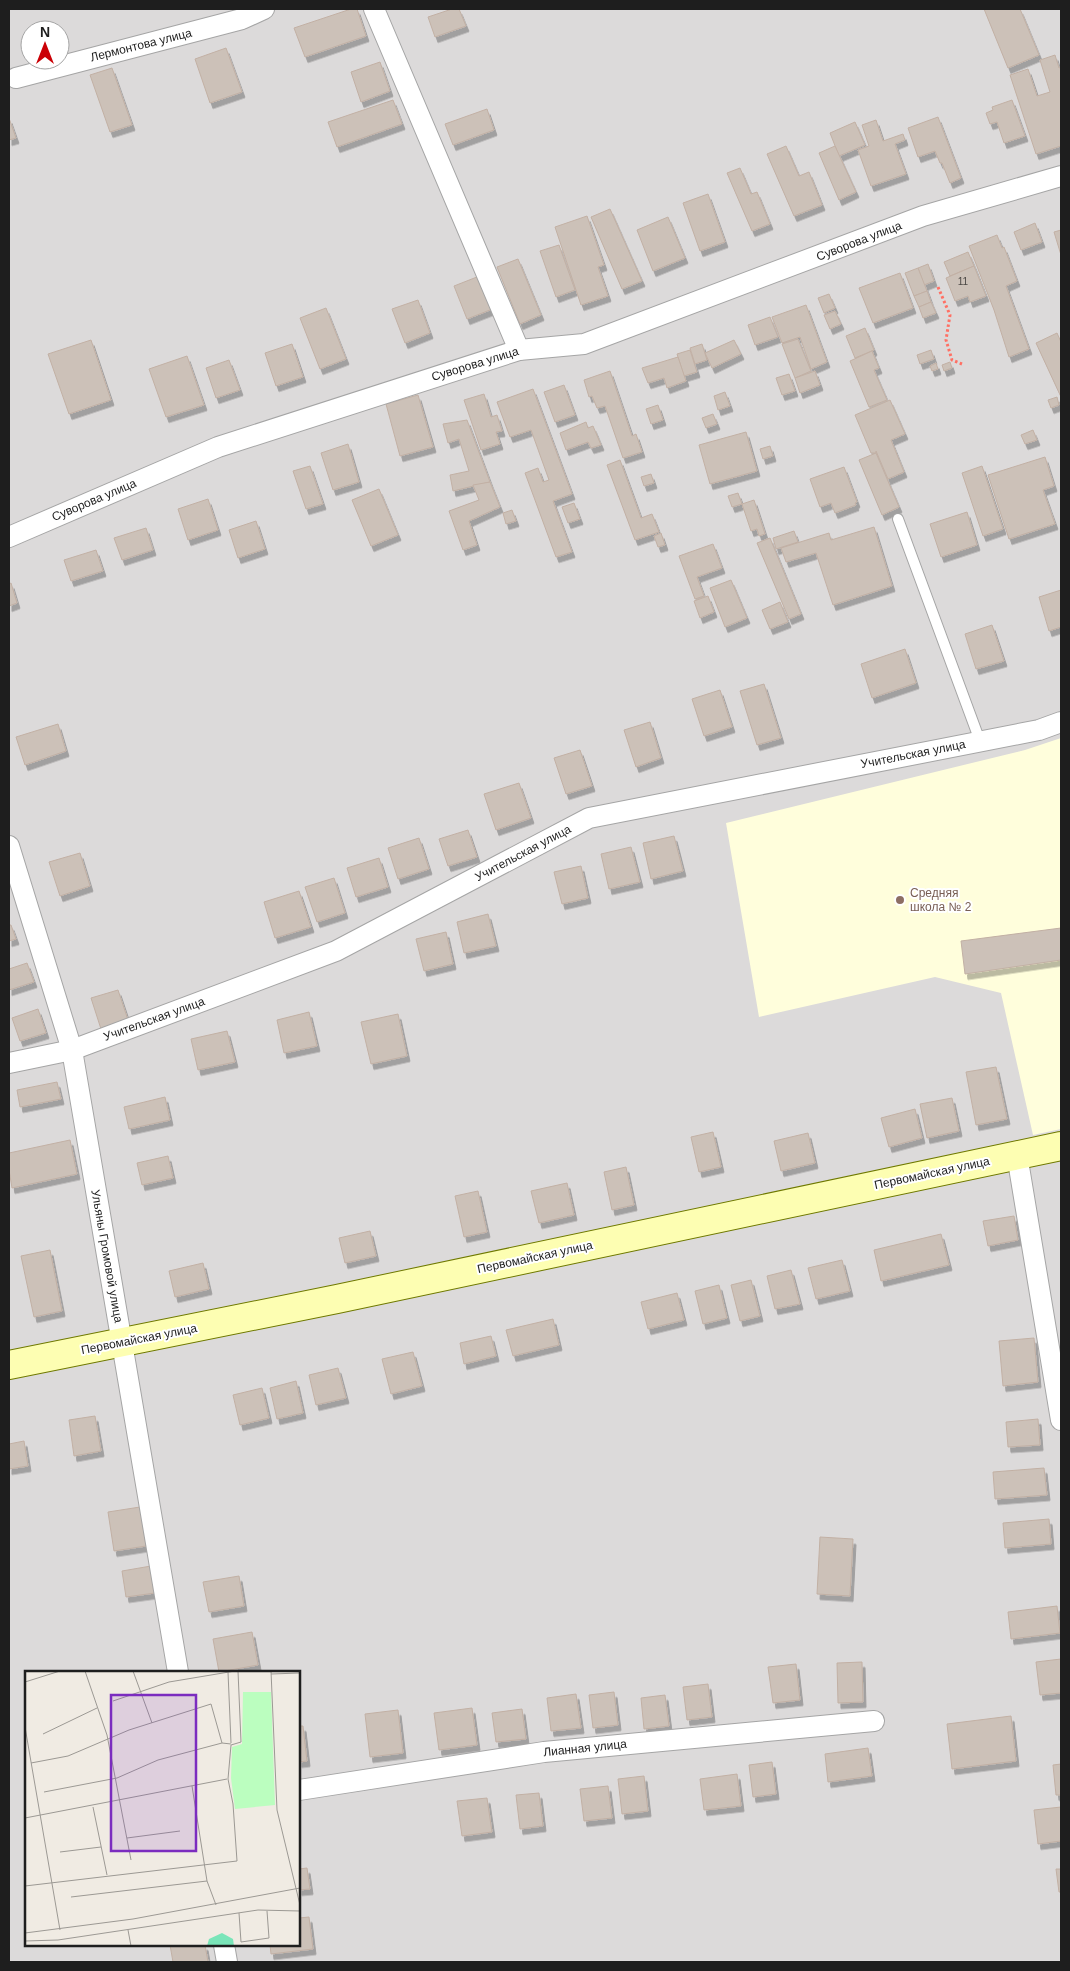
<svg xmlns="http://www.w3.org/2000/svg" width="1070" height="1971" viewBox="0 0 1070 1971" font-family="Arial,sans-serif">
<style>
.residential{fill:#dcdada;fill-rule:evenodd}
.education{fill:#fffedc}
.building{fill:#ccc1b8;stroke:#c2b0a4;filter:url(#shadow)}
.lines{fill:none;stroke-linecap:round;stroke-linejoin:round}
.lane-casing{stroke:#a5a5a5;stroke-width:12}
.street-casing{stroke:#a5a5a5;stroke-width:22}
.secondary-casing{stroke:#6f7900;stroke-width:30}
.path{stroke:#ff7064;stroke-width:3;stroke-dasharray:2.5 2.5;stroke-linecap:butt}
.lane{stroke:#fff;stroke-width:10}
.street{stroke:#fff;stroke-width:20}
.secondary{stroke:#fdfeb2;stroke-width:28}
.education-dot{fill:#8d6e63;stroke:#fff;stroke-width:2}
.labels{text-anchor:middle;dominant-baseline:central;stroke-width:4;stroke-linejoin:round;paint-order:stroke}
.number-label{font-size:10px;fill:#4a4744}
.street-label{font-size:12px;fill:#1e1e1e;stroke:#fff}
.education-label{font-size:12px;fill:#785e54;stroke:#fff;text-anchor:start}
.inset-road{fill:none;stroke:#9c9994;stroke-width:1}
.view{fill:#7b2cbf;fill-opacity:0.15;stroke:#7b2cbf;stroke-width:2.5}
.inset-edge{fill:none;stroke:#1e1e1e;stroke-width:2.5}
</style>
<defs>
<filter id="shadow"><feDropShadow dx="3" dy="5.5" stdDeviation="0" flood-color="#0004"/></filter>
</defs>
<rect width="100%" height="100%" fill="#f0ebe3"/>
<!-- residential -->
<path class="residential" d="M 9,9 L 1061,9 L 1061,1962 L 9,1962 ZM 30,30 L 60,30 L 60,60 L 30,60 ZM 26,1672 L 299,1672 L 299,1945 L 26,1945 Z"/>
<!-- education -->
<polygon class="education" points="1061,738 1061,1129 1033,1135 1001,993 935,977 759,1017 726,823 1025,750"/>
<!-- building -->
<g class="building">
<polygon points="351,9 357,9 366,36 305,57 294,28"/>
<polygon points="452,9 459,9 466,26 435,37 428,17"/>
<polygon points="984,9 1020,9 1039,55 1008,68"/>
<polygon points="226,48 242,92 210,103 195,59"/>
<polygon points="1055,55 1059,68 1061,67 1061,146 1036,154 1010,75 1028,69 1037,96 1050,92 1040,60"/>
<polygon points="380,62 390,91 361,102 351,72"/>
<polygon points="112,68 132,125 110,132 90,75"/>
<polygon points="393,100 402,124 337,147 328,122"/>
<polygon points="1012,100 1025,136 1004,143 997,122 990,124 986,113 993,110 992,107"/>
<polygon points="487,109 494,130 453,145 445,124"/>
<polygon points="938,117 961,178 950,183 942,163 940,163 935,151 918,157 908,128"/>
<polygon points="9,118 16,138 9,140"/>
<polygon points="876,120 883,141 903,134 905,140 895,144 906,174 871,186 858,150 869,146 862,125"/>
<polygon points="855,122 865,145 839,156 830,133"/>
<polygon points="786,146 799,176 809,172 822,205 794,216 767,154"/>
<polygon points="835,146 856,192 839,200 819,153"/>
<polygon points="740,168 751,194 757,192 770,224 752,231 727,173"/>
<polygon points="708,194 725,242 700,251 683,203"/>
<polygon points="610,209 642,281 622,289 591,217"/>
<polygon points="587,216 604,265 598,267 608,296 581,305 555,227"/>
<polygon points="668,217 685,258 653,271 637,230"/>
<polygon points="1035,223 1042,242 1021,250 1014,232"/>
<polygon points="1061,230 1061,255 1054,232"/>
<polygon points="997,235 1002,248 1004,247 1017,281 1006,286 1029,349 1009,357 994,310 969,246"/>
<polygon points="559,245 575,290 556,297 540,251"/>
<polygon points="968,252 974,266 950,276 944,262"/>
<polygon points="518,259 541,315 520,324 497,267"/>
<polygon points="928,264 934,281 924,285 918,268"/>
<polygon points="974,266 986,296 970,302 968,296 955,301 946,278"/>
<polygon points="918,268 927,291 914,296 905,273"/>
<polygon points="900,273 913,308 873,323 859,288"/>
<polygon points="482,275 495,308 467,319 454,286"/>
<polygon points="927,291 931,302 919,307 914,296"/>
<polygon points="829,294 835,308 824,313 818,298"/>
<polygon points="418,300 430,333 405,343 392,309"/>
<polygon points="931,302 936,313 923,318 919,307"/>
<polygon points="806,305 827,362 811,369 800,337 782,343 772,317"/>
<polygon points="326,308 346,359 320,369 300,318"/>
<polygon points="835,311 841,324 830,329 824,315"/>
<polygon points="770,317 778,337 755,345 748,325"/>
<polygon points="865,328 874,350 855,358 846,336"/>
<polygon points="1057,333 1061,342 1061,397 1036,343"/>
<polygon points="798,339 811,371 795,378 782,344"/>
<polygon points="91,340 111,400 69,414 48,354"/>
<polygon points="734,340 741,354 712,368 705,353"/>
<polygon points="292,344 303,377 276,386 265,353"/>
<polygon points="702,344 707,360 695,364 690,348"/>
<polygon points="690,350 697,372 684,376 677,354"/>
<polygon points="931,350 934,359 920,364 917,355"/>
<polygon points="872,351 879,368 874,370 887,400 869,407 850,361"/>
<polygon points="187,356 204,405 166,417 149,369"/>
<polygon points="678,357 686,381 667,388 664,378 648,383 642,368"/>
<polygon points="229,360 240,390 216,398 206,368"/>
<polygon points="950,362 952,368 944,371 942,365"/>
<polygon points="936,363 938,369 932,371 930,366"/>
<polygon points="610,371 632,436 636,434 642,452 623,458 605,406 597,408 592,396 589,397 584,380"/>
<polygon points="815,371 820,385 800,393 795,378"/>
<polygon points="789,374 795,391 782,395 776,378"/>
<polygon points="564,385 575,415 555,422 544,392"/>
<polygon points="533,389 572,494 553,501 572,552 556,557 525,473 538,468 543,482 549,480 531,430 510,437 497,402"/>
<polygon points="725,392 730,406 718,410 714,396"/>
<polygon points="484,394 491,417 497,415 502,431 496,432 500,444 481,450 464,400"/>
<polygon points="418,395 433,447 400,456 386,404"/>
<polygon points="1057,397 1059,405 1051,408 1048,400"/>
<polygon points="890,400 905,434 891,440 904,472 888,479 876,451 876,453 871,453 855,415"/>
<polygon points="658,405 663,420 651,424 646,409"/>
<polygon points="713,414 717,424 706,428 702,418"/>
<polygon points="467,420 490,482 453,491 450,475 469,471 459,439 448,443 443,424"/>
<polygon points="586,422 588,428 593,426 601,445 591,448 588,442 566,450 560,433"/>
<polygon points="1033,430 1037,440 1025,444 1021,435"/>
<polygon points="746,432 757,471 710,484 699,445"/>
<polygon points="348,444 359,482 333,490 321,453"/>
<polygon points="770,446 773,456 763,459 760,449"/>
<polygon points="876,453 899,507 882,515 859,460"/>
<polygon points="1045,457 1054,486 1043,490 1055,524 1009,539 988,475"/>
<polygon points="620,460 641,518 652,514 659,532 635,540 607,465"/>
<polygon points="310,466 323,504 306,509 293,471"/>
<polygon points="982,466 1003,529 983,536 962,473"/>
<polygon points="844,467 857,502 855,503 856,505 835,513 831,503 820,507 810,479"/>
<polygon points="651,474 654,483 644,486 641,477"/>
<polygon points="490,482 500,507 469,521 477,545 463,550 449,511 479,500 473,485"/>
<polygon points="379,489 398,535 371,546 352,500"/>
<polygon points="738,493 742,504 732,507 728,496"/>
<polygon points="208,499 218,530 188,540 178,509"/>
<polygon points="754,500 765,534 759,536 757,529 751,531 742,504"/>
<polygon points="574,503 580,519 568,523 562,507"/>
<polygon points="512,510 516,521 506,524 503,513"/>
<polygon points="967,512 977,545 941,557 930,524"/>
<polygon points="256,521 265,549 238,558 229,530"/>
<polygon points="874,527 892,586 833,605 816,553 786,562 781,548 829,533 831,540"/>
<polygon points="146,528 153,550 122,560 114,538"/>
<polygon points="794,531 798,542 776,549 773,538"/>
<polygon points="661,533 665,545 658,547 654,536"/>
<polygon points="770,538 801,614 789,619 757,543"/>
<polygon points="713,544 722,568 697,577 704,596 695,599 679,556"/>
<polygon points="96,550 103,571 71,581 64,560"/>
<polygon points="731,580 747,618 725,627 710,588"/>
<polygon points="11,583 17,603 9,606 9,584"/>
<polygon points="1061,590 1061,627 1049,631 1039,597"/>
<polygon points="708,596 714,612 700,618 694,601"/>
<polygon points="780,602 788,622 770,629 762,610"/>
<polygon points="992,625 1004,661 976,669 965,634"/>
<polygon points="905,649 916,683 872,698 861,664"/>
<polygon points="764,684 781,738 757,745 740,691"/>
<polygon points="720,690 732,727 704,736 692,699"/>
<polygon points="650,722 661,758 636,767 624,730"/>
<polygon points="58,724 66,751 25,765 16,737"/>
<polygon points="580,750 592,786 566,794 554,758"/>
<polygon points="519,783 531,818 496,830 484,794"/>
<polygon points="468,830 477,857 448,866 439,839"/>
<polygon points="674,836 683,871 651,879 643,843"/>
<polygon points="419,838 429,869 398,879 388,848"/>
<polygon points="631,847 640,882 609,889 601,854"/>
<polygon points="80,853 90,886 60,896 49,862"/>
<polygon points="379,858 388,887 356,897 347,868"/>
<polygon points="581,866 588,898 562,904 554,872"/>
<polygon points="334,878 345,913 317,922 305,887"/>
<polygon points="299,891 311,927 275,938 264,902"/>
<polygon points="488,914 496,946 464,953 457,922"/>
<polygon points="9,925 11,925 16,939 9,941"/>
<polygon points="1061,928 1061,960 965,974 961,941"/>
<polygon points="446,932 453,964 424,971 416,939"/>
<polygon points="27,963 34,982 9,990 9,969"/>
<polygon points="118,990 128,1020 101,1029 91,998"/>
<polygon points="38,1009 46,1033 20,1041 12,1018"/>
<polygon points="309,1012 317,1046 284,1053 277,1020"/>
<polygon points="398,1014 407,1056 371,1064 361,1022"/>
<polygon points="227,1031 235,1062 198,1070 191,1039"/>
<polygon points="996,1067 1007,1119 976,1125 966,1072"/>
<polygon points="57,1082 61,1099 20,1107 17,1090"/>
<polygon points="165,1097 170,1120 129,1129 124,1107"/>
<polygon points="952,1098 959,1131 927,1138 920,1104"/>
<polygon points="915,1109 922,1138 889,1147 881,1118"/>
<polygon points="713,1132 721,1167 699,1172 691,1137"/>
<polygon points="808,1133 815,1163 781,1171 774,1141"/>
<polygon points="70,1140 77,1174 12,1188 9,1170 9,1153"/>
<polygon points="168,1156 173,1178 142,1185 137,1163"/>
<polygon points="626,1167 634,1205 612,1210 604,1172"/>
<polygon points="567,1183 574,1215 539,1223 531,1191"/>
<polygon points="478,1191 487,1232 464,1237 455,1196"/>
<polygon points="1014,1216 1018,1240 988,1246 983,1221"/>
<polygon points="370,1231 376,1256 345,1263 339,1238"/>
<polygon points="941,1234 949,1265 881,1281 874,1250"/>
<polygon points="50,1250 62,1311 34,1317 21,1256"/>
<polygon points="842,1260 850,1291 816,1299 808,1268"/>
<polygon points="203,1263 209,1289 175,1297 169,1271"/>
<polygon points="791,1270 800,1304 775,1309 767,1276"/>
<polygon points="751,1280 760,1316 740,1321 731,1285"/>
<polygon points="719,1285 727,1318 703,1324 695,1291"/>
<polygon points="677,1293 684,1320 648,1329 641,1302"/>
<polygon points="553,1319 559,1345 513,1356 506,1330"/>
<polygon points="491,1336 496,1356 464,1364 460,1343"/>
<polygon points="1034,1338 1038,1382 1003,1386 999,1341"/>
<polygon points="413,1352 422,1386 391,1394 382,1359"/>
<polygon points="338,1368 346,1398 316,1405 309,1375"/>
<polygon points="296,1381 303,1413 277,1419 270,1388"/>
<polygon points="262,1388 269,1418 240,1425 233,1395"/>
<polygon points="95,1416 101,1451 74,1456 69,1420"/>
<polygon points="1038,1419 1040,1445 1008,1447 1006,1422"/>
<polygon points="24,1441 28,1466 9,1469 9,1444"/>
<polygon points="1044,1468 1047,1495 995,1499 993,1472"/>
<polygon points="140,1507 146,1546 114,1551 108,1512"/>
<polygon points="1049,1519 1051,1544 1005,1548 1003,1523"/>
<polygon points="820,1537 853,1539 850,1596 817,1594"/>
<polygon points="151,1566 155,1593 126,1597 122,1571"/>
<polygon points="239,1576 244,1606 209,1612 203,1582"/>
<polygon points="1057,1606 1060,1633 1011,1639 1008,1612"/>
<polygon points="252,1632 258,1665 219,1672 213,1639"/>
<polygon points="1061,1659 1061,1693 1040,1695 1036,1662"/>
<polygon points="862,1662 863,1702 838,1703 837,1663"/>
<polygon points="796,1664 800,1700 773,1703 768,1667"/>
<polygon points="708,1684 712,1717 687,1720 683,1687"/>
<polygon points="614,1692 618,1725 593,1728 589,1695"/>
<polygon points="576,1694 581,1728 551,1731 547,1698"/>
<polygon points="665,1695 669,1726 644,1729 641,1698"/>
<polygon points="472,1708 477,1745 439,1750 434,1713"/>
<polygon points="522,1709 526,1739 496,1742 492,1713"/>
<polygon points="398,1710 403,1753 370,1757 365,1714"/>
<polygon points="1011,1716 1016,1761 952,1769 947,1724"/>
<polygon points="299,1726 303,1726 307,1761 299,1762"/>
<polygon points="868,1748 872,1776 828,1782 825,1754"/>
<polygon points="772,1762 776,1794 753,1797 749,1765"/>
<polygon points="1061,1764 1061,1795 1056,1795 1053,1765"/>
<polygon points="737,1774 741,1806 704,1810 700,1779"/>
<polygon points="644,1776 648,1811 622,1814 618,1779"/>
<polygon points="608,1786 612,1818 584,1821 580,1789"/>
<polygon points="539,1793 543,1826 520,1829 516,1795"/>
<polygon points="487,1798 492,1832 462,1836 457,1801"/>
<polygon points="1061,1807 1061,1841 1038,1844 1034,1810"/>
<polygon points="307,1868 310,1889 299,1890 299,1869"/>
<polygon points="1056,1869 1061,1869 1061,1892 1059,1892"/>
<polygon points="309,1917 313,1949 271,1954 270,1945 299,1945 299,1918"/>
<polygon points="170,1945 205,1945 208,1962 173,1962"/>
</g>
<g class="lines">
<!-- lane casing -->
<g class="lane-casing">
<polyline id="lane" points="898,519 980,741"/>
</g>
<!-- street casing -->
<g class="street-casing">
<g id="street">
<polyline points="374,9 519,350"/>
<polyline points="16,78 242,19 264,9"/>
<polyline points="9,537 218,447 519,350 584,344 923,216 1061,176"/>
<polyline points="9,846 72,1050 178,1672"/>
<polyline points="9,1063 72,1050 336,951 589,818 1039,730 1061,722"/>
<polyline points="1017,1155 1061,1420"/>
<polyline points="299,1790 544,1752 874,1721"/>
<polyline points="224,1945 227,1962"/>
</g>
</g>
<!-- secondary casing -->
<g class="secondary-casing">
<polyline id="secondary" points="9,1365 337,1299 1061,1146"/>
</g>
<!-- path -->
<polyline class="path" points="938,287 950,315 946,340 952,360 962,364"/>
<!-- lane -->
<use href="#lane" class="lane"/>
<!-- street -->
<use href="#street" class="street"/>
<!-- secondary -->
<use href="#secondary" class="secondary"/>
</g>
<!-- markers -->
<circle class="education-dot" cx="900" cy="900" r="5"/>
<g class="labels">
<!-- number labels -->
<g class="number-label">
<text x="963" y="281">11</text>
</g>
<!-- street labels -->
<g class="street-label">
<text transform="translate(141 45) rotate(-14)">Лермонтова улица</text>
<text transform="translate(859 241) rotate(-21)">Суворова улица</text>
<text transform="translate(475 364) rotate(-17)">Суворова улица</text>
<text transform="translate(94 500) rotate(-23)">Суворова улица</text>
<text transform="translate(913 754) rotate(-11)">Учительская улица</text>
<text transform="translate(523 853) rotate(-28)">Учительская улица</text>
<text transform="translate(154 1019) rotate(-20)">Учительская улица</text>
<text transform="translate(932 1173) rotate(-12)">Первомайская улица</text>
<text transform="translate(107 1256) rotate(80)">Ульяны Громовой улица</text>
<text transform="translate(535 1257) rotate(-12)">Первомайская улица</text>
<text transform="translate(139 1339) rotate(-11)">Первомайская улица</text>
<text transform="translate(585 1748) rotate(-6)">Лианная улица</text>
</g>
<!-- education labels -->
<g class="education-label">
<text x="910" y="893">Средняя<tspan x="910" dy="14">школа № 2</tspan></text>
</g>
</g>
<!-- overview -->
<g transform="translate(25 1671)">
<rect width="275" height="275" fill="#f0ebe3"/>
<path d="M 218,21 L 246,21 L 250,134 L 210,138 L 206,107 L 207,76 L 217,73 Z" fill="#bbfebf"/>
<path d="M 197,262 L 208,268 L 209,275 L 182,275 L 184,268 Z" fill="#7ae5b9"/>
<path class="inset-road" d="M 60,0 L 82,64 L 106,189M 108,0 L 127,52M 246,0 L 252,139 L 275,234M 203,1 L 206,72M 246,3 L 275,2M 0,11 L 35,0M 88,30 L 144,11 L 210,0M 0,56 L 35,259M 18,63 L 72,37M 6,92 L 43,85 L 104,59 L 186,33 L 197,72M 167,115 L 182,210 L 191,234M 19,121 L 92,107 L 133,89 L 197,72 L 206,73M 68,136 L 82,204M 0,147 L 202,108M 102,167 L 155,160M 35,181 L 76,176M 0,215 L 212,190 L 208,133 L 203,108 L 206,74 L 216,71 L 213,0M 46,226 L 182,210M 214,242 L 216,271 L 244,267 L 242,240M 103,259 L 106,275M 0,262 L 108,248 L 275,217M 0,270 L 33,269 L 233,239 L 275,240"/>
<path class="view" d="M 86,24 L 171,24 L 171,180 L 86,180 Z"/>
<rect width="275" height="275" class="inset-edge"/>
</g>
<!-- border -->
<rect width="1070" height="1971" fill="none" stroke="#1e1e1e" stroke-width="20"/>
<!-- north arrow -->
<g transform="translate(45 45)"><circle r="24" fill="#ffffff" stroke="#a5a5a5"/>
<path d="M0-4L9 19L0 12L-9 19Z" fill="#cb0006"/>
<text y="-8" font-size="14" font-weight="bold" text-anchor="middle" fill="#1e1e1e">N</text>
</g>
</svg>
